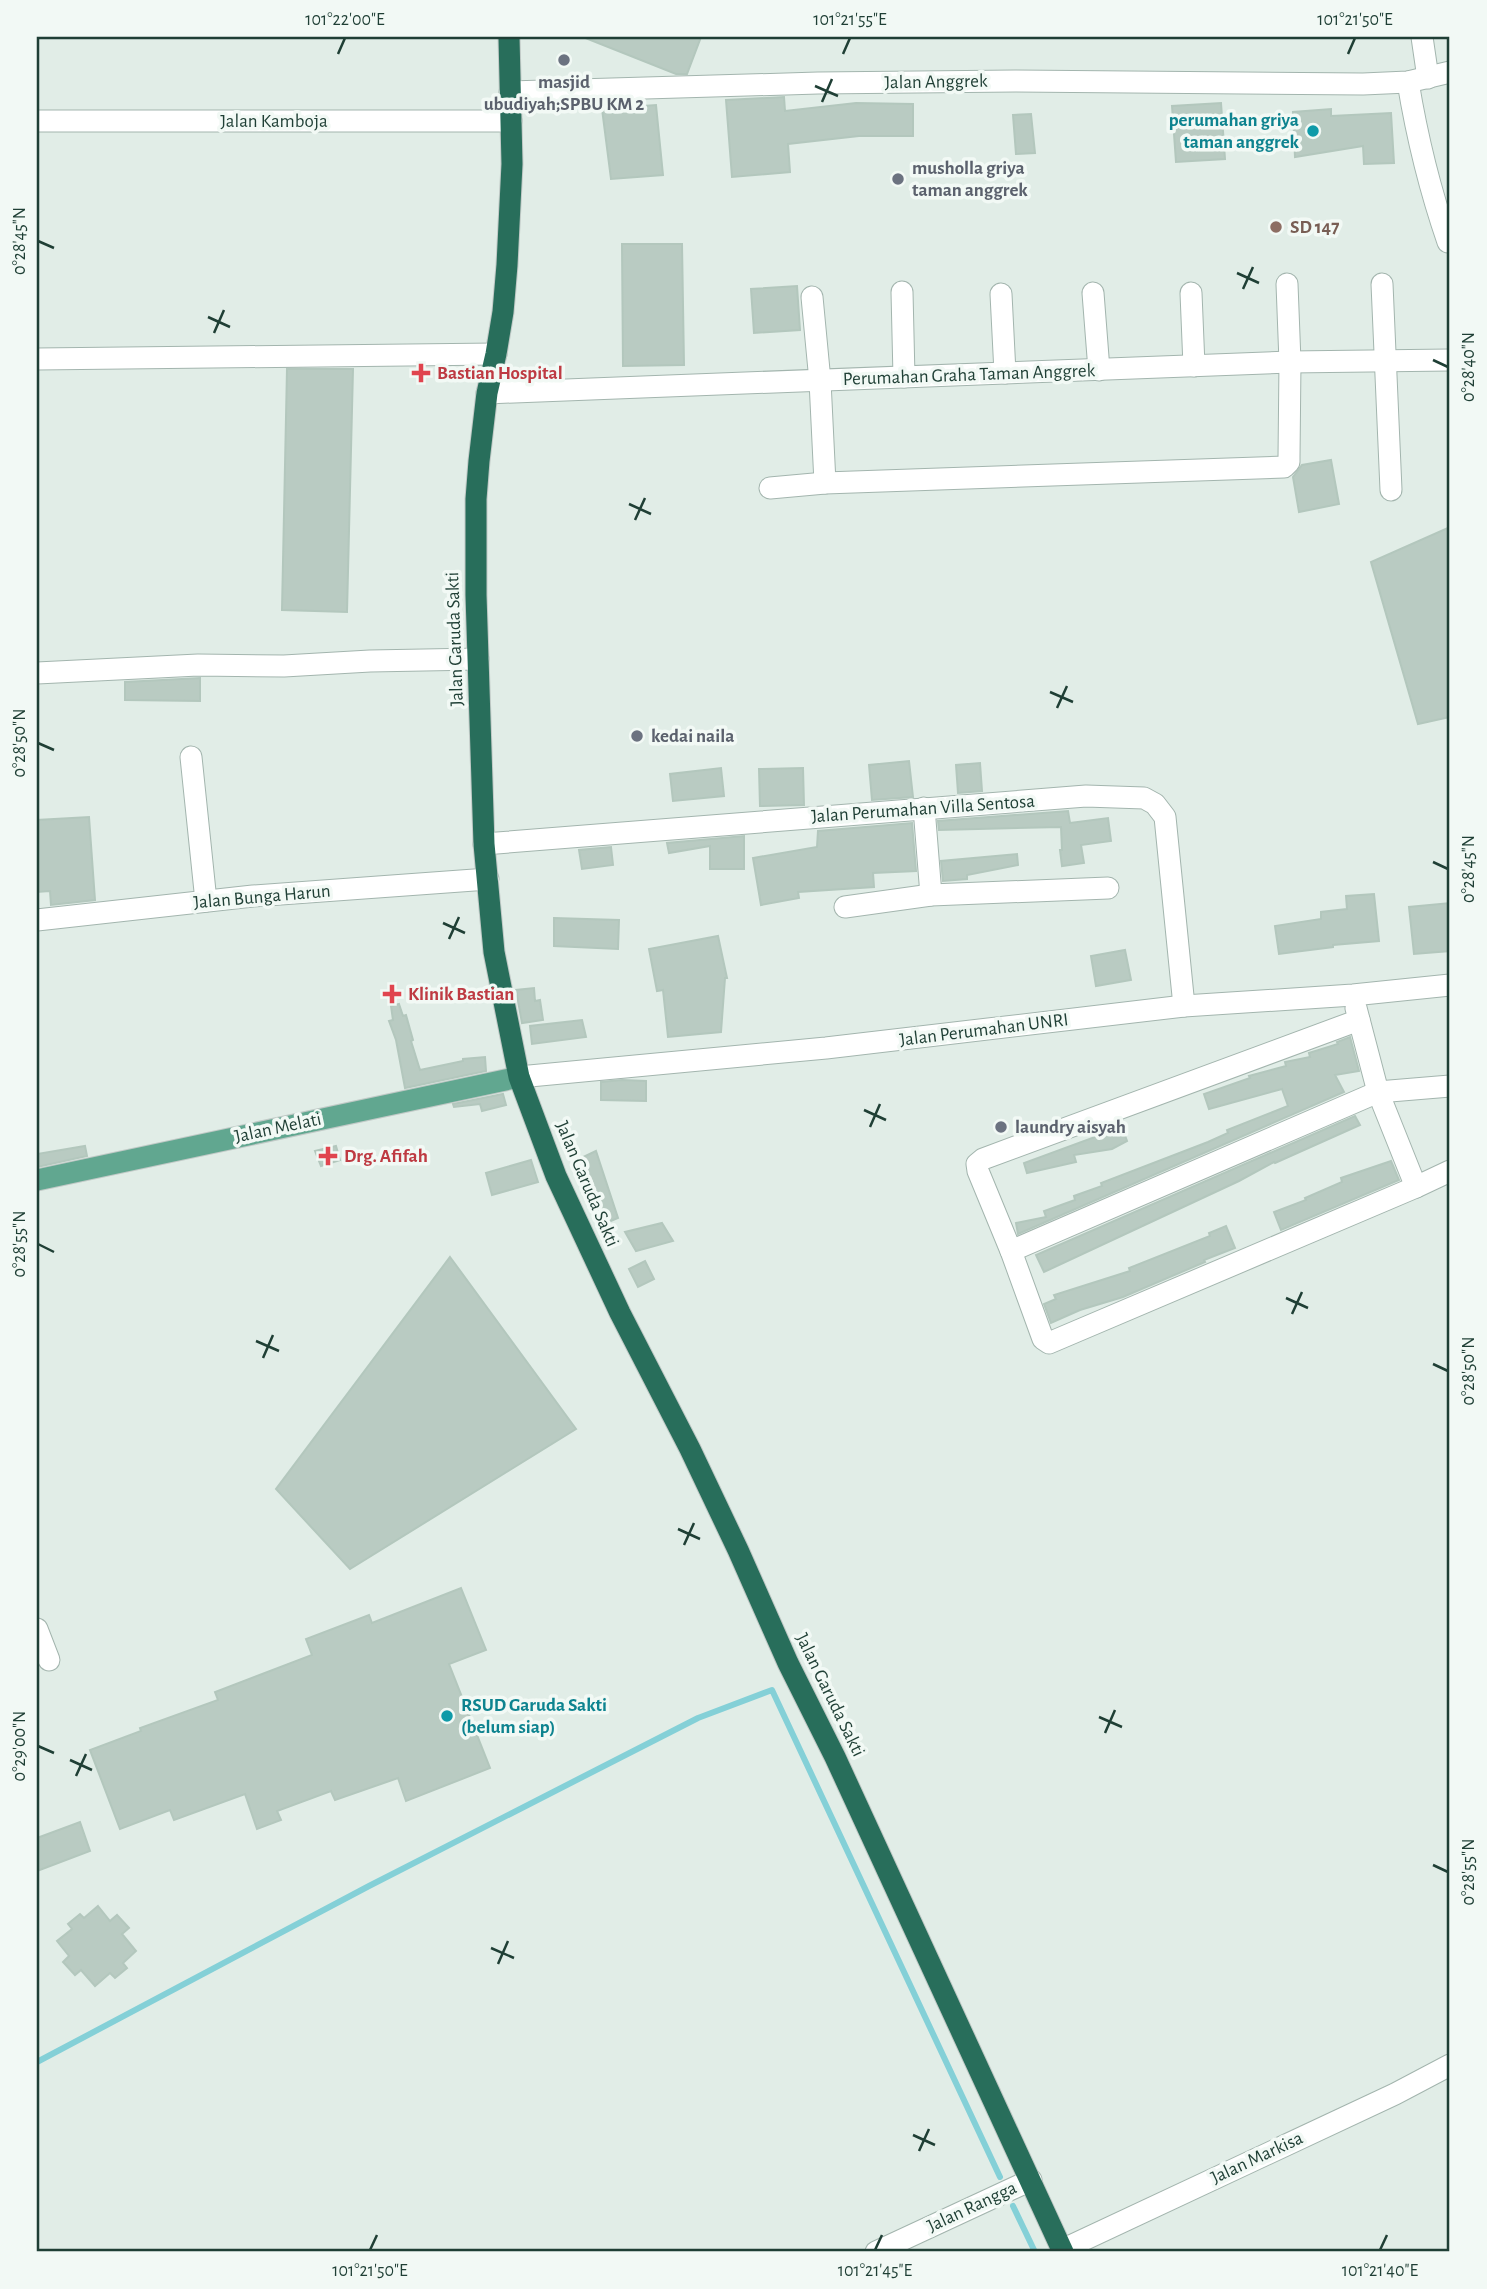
<svg xmlns="http://www.w3.org/2000/svg" width="1487" height="2289" viewBox="0 0 1487 2289" font-family="'Alegreya Sans',sans-serif">
<style>
.lines{fill:none;stroke-linecap:round;stroke-linejoin:round}
.stream{stroke:#84d0d7;stroke-width:6}
.building{fill:#b9cbc2;stroke:#b3c7bd;stroke-width:2}
.minor-casing{stroke:#a3b5ae;stroke-width:23}
.major-casing{stroke:#c0c9c6;stroke-width:23}
.highway-casing{stroke:#c0c9c6;stroke-width:23}
.minor{stroke:#fff;stroke-width:21}
.major{stroke:#61a790;stroke-width:21}
.highway{stroke:#286e5b;stroke-width:21}
.ticks{fill:none;stroke:#1f3f35;stroke-width:2.5}
.worship-dot{fill:#6b7280;stroke:#f2f9f5;stroke-width:2.5}
.culture-dot{fill:#0f9aa8;stroke:#f2f9f5;stroke-width:2.5}
.education-dot{fill:#8d6e63;stroke:#f2f9f5;stroke-width:2.5}
.health-dot{fill:#e0444e;stroke:#f2f9f5;stroke-width:2.5}
.labels{text-anchor:middle;dominant-baseline:central;stroke-width:7;stroke-linejoin:round;paint-order:stroke}
.worship-label{font-size:19px;font-weight:bold;fill:#5b616d;stroke:#f2f9f5;text-anchor:start}
.street-label{font-size:19px;fill:#1f3f35;stroke:#f2f9f5}
.culture-label{font-size:19px;font-weight:bold;fill:#0d838f;stroke:#f2f9f5;text-anchor:end}
.education-label{font-size:19px;font-weight:bold;fill:#785e54;stroke:#f2f9f5;text-anchor:start}
.health-label{font-size:19px;font-weight:bold;fill:#be3a42;stroke:#f2f9f5;text-anchor:start}
.neatline{fill:none;stroke:#1f3f35;stroke-width:2.5}
.ticks-label{font-size:18px;text-anchor:middle;fill:#1f3f35}
</style>
<rect width="100%" height="100%" fill="#e1ede7"/>
<g class="lines">
<!-- stream -->
<g class="stream">
<polyline points="37,2062 369,1886 698,1718 772,1690 1000,2177"/>
<polyline points="1013,2206 1035,2252"/>
</g>
</g>
<!-- building -->
<g class="building">
<polygon points="583,37 701,37 687,74 676,74"/>
<polygon points="784,97 785,111 856,103 913,104 913,136 859,136 788,144 790,172 732,177 726,100"/>
<polygon points="1221,103 1225,159 1176,162 1172,106"/>
<polygon points="656,105 663,175 611,179 602,109"/>
<polygon points="1331,109 1331,116 1391,113 1394,163 1364,164 1363,146 1295,157 1293,112"/>
<polygon points="1031,114 1035,153 1016,154 1013,115"/>
<polygon points="622,244 682,244 684,365 623,366"/>
<polygon points="797,286 800,330 754,333 751,289"/>
<polygon points="287,369 353,369 347,612 282,610"/>
<polygon points="1331,460 1339,504 1299,512 1293,477 1302,465"/>
<polygon points="1450,527 1450,717 1418,724 1371,562"/>
<polygon points="200,678 200,701 125,700 125,682"/>
<polygon points="909,761 913,797 872,800 869,765"/>
<polygon points="980,763 982,791 958,793 956,765"/>
<polygon points="721,768 724,796 673,801 670,774"/>
<polygon points="803,768 804,805 760,806 759,769"/>
<polygon points="1068,811 1070,823 1108,818 1111,841 1081,845 1084,863 1062,866 1060,850 1062,850 1061,827 939,830 938,821"/>
<polygon points="89,817 95,900 51,905 50,891 37,892 37,820"/>
<polygon points="912,823 916,871 873,873 874,887 798,892 799,898 761,905 753,858 817,847 818,831"/>
<polygon points="744,836 744,869 710,869 710,846 669,853 667,843"/>
<polygon points="611,847 613,865 582,869 579,850"/>
<polygon points="1017,854 1018,865 967,875 967,879 943,881 941,861"/>
<polygon points="1374,894 1379,941 1333,945 1333,947 1279,954 1275,926 1321,919 1321,912 1347,909 1346,896"/>
<polygon points="1450,903 1450,951 1414,954 1409,907"/>
<polygon points="554,918 619,920 618,949 554,946"/>
<polygon points="718,936 727,978 725,978 721,1032 668,1037 663,990 657,991 649,949"/>
<polygon points="1125,950 1131,980 1096,986 1091,956"/>
<polygon points="534,988 535,1001 540,1000 543,1020 522,1023 516,990"/>
<polygon points="399,1004 403,1016 406,1015 413,1040 411,1041 420,1070 463,1061 463,1059 485,1057 486,1071 405,1088 396,1040 389,1021 393,1020 391,1006"/>
<polygon points="582,1020 586,1037 532,1044 530,1026"/>
<polygon points="1350,1037 1359,1071 1335,1075 1344,1092 1018,1234 1016,1223 1046,1217 1044,1211 1075,1200 1074,1196 1102,1186 1101,1183 1208,1142 1228,1133 1227,1130 1288,1106 1282,1089 1209,1109 1204,1094 1250,1078 1249,1076 1286,1066 1285,1062 1310,1057 1309,1053 1338,1044 1337,1042"/>
<polygon points="622,1080 646,1081 646,1101 601,1100 601,1082"/>
<polygon points="503,1094 506,1105 482,1111 480,1104 454,1107 453,1104"/>
<polygon points="1355,1116 1360,1125 1275,1163 1274,1162 1239,1181 1044,1272 1036,1255"/>
<polygon points="1122,1127 1127,1141 1112,1149 1074,1155 1076,1162 1027,1173 1024,1163"/>
<polygon points="85,1146 87,1156 37,1167 37,1154"/>
<polygon points="336,1146 340,1160 321,1166 315,1151"/>
<polygon points="596,1151 618,1218 604,1224 579,1159"/>
<polygon points="531,1160 538,1182 492,1195 486,1173"/>
<polygon points="1391,1161 1399,1180 1281,1230 1274,1212 1306,1200 1305,1198 1342,1182 1341,1178"/>
<polygon points="662,1223 673,1241 636,1251 625,1232"/>
<polygon points="1226,1226 1235,1248 1204,1260 1205,1262 1123,1297 1080,1310 1051,1323 1044,1304 1056,1299 1054,1295 1130,1271 1129,1268 1210,1236 1209,1233"/>
<polygon points="450,1257 576,1429 350,1569 276,1489"/>
<polygon points="645,1261 654,1279 638,1287 629,1269"/>
<polygon points="461,1588 486,1650 449,1664 490,1768 406,1801 398,1778 335,1800 331,1791 277,1811 281,1820 257,1829 245,1794 174,1820 170,1810 120,1829 90,1750 141,1731 140,1728 218,1700 215,1692 312,1655 306,1639 369,1615 372,1623"/>
<polygon points="80,1822 90,1851 37,1871 37,1838"/>
<polygon points="98,1906 110,1921 117,1915 129,1928 122,1934 136,1951 123,1963 127,1968 115,1978 110,1973 95,1986 81,1970 75,1975 63,1962 69,1956 57,1941 72,1929 68,1924 80,1914 84,1918"/>
</g>
<g class="lines">
<!-- minor casing -->
<g class="minor-casing">
<g id="minor">
<polyline points="1422,37 1428,78"/>
<path d="M 1408,82 C 1417,137 1430,190 1448,242"/>
<polyline points="510,92 818,83 1015,81 1363,84 1408,82 1450,72"/>
<polyline points="37,121 511,121"/>
<polyline points="1382,284 1391,490"/>
<polyline points="902,292 904,377"/>
<polyline points="1093,293 1099,370"/>
<polyline points="1191,293 1194,366"/>
<polyline points="1001,294 1005,373"/>
<polyline points="812,297 820,381 825,483"/>
<polyline points="37,359 496,354"/>
<polyline points="487,393 1290,362 1450,360"/>
<polyline points="770,488 825,483 1284,467 1289,462 1289,457 1290,362 1287,284"/>
<polyline points="37,673 198,665 284,666 370,661 478,659"/>
<polyline points="191,757 206,901"/>
<polyline points="924,808 931,895"/>
<polyline points="484,844 1086,796 1144,798 1155,804 1165,817 1184,1006"/>
<polyline points="845,907 931,895 1108,888"/>
<polyline points="37,920 253,896 488,879"/>
<polyline points="1356,1008 1378,1092 1416,1187 1450,1171"/>
<polyline points="1359,1020 983,1159 977,1164 978,1171 1011,1251 1043,1339 1049,1343 1416,1187"/>
<polyline points="519,1077 826,1048 1184,1006 1353,995 1450,985"/>
<polyline points="1011,1251 1378,1092 1450,1086"/>
<polyline points="37,1629 49,1660"/>
<polyline points="1062,2250 1395,2094 1450,2065"/>
<polyline points="876,2252 1031,2180"/>
</g>
</g>
<!-- major casing -->
<g class="major-casing">
<polyline id="major" points="37,1180 519,1077"/>
</g>
<!-- highway casing -->
<g class="highway-casing">
<polyline id="highway" points="509,37 512,164 507,265 503,312 496,354 487,393 479,461 476,499 476,595 484,844 494,952 519,1077 556,1176 620,1313 690,1449 738,1550 788,1663 835,1757 1063,2252"/>
</g>
<!-- minor -->
<use href="#minor" class="minor"/>
<!-- major -->
<use href="#major" class="major"/>
<!-- highway -->
<use href="#highway" class="highway"/>
</g>
<!-- ticks -->
<path class="ticks" d="M 338,54 L 345,38M 843,54 L 850,38M 1348,54 L 1355,38M 815,86 L 838,96M 822,102 L 832,79M 38,241 L 54,248M 1237,273 L 1259,283M 1243,289 L 1253,267M 208,317 L 230,327M 214,333 L 224,310M 1433,360 L 1448,367M 629,504 L 651,514M 635,520 L 645,498M 1050,692 L 1073,702M 1057,708 L 1067,686M 38,743 L 54,750M 1433,862 L 1448,869M 443,923 L 465,933M 449,939 L 459,917M 864,1110 L 886,1120M 870,1127 L 880,1104M 38,1244 L 54,1252M 1286,1298 L 1308,1308M 1292,1314 L 1302,1292M 256,1341 L 279,1351M 263,1358 L 273,1335M 1433,1364 L 1448,1371M 678,1529 L 700,1539M 684,1545 L 694,1523M 1099,1717 L 1122,1727M 1105,1733 L 1115,1710M 38,1746 L 54,1753M 70,1760 L 92,1770M 76,1776 L 86,1754M 1433,1865 L 1448,1872M 491,1948 L 514,1958M 498,1964 L 508,1941M 913,2135 L 935,2145M 919,2151 L 929,2129M 370,2250 L 377,2235M 875,2250 L 882,2235M 1380,2250 L 1387,2235"/>
<!-- markers -->
<g class="worship-dot">
<circle cx="564" cy="60" r="7"/>
<circle cx="898" cy="179" r="7"/>
<circle cx="637" cy="736" r="7"/>
<circle cx="1001" cy="1127" r="7"/>
</g>
<g class="culture-dot">
<circle cx="1313" cy="131" r="7"/>
<circle cx="447" cy="1716" r="7"/>
</g>
<circle class="education-dot" cx="1276" cy="227" r="7"/>
<g class="health-dot">
<path d="M417.5 362.5h7v7h7v7h-7v7h-7v-7h-7v-7h7z"/>
<path d="M388.5 983.5h7v7h7v7h-7v7h-7v-7h-7v-7h7z"/>
<path d="M324.5 1145.5h7v7h7v7h-7v7h-7v-7h-7v-7h7z"/>
</g>
<g class="labels">
<!-- worship labels -->
<g class="worship-label">
<text x="564" y="82" text-anchor="middle">masjid<tspan x="564" dy="22">ubudiyah;SPBU KM 2</tspan></text>
<text x="912" y="168">musholla griya<tspan x="912" dy="22">taman anggrek</tspan></text>
<text x="651" y="736">kedai naila</text>
<text x="1015" y="1127">laundry aisyah</text>
</g>
<!-- street labels -->
<g class="street-label">
<text transform="translate(936 82) rotate(-1)">Jalan Anggrek</text>
<text x="274" y="121">Jalan Kamboja</text>
<text transform="translate(969 375) rotate(-2)">Perumahan Graha Taman Anggrek</text>
<text transform="translate(455 639) rotate(-92)">Jalan Garuda Sakti</text>
<text transform="translate(923 809) rotate(-4)">Jalan Perumahan Villa Sentosa</text>
<text transform="translate(262 897) rotate(-5)">Jalan Bunga Harun</text>
<text transform="translate(984 1030) rotate(-7)">Jalan Perumahan UNRI</text>
<text transform="translate(278 1128) rotate(-12)">Jalan Melati</text>
<text transform="translate(587 1184) rotate(67)">Jalan Garuda Sakti</text>
<text transform="translate(830 1695) rotate(64)">Jalan Garuda Sakti</text>
<text transform="translate(1257 2158) rotate(-25)">Jalan Markisa</text>
<text transform="translate(972 2207) rotate(-25)">Jalan Rangga</text>
</g>
<!-- culture labels -->
<g class="culture-label">
<text x="1299" y="120">perumahan griya<tspan x="1299" dy="22">taman anggrek</tspan></text>
<text x="461" y="1705" text-anchor="start">RSUD Garuda Sakti<tspan x="461" dy="22">(belum siap)</tspan></text>
</g>
<!-- education labels -->
<g class="education-label">
<text x="1290" y="227">SD 147</text>
</g>
<!-- health labels -->
<g class="health-label">
<text x="437" y="373">Bastian Hospital</text>
<text x="408" y="994">Klinik Bastian</text>
<text x="344" y="1156">Drg. Afifah</text>
</g>
</g>
<!-- border -->
<rect width="1487" height="2289" fill="none" stroke="#f2f9f5" stroke-width="77"/>
<rect x="38" y="38" width="1410" height="2212" class="neatline"/>
<g class="ticks-label">
<text x="345" y="25">101°22'00"E</text>
<text x="850" y="25">101°21'55"E</text>
<text x="1355" y="25">101°21'50"E</text>
<text transform="translate(19 241) rotate(-90)" y="6">0°28'45"N</text>
<text transform="translate(1468 367) rotate(-90)" y="6">0°28'40"N</text>
<text transform="translate(19 743) rotate(-90)" y="6">0°28'50"N</text>
<text transform="translate(1468 869) rotate(-90)" y="6">0°28'45"N</text>
<text transform="translate(19 1244) rotate(-90)" y="6">0°28'55"N</text>
<text transform="translate(1468 1371) rotate(-90)" y="6">0°28'50"N</text>
<text transform="translate(19 1746) rotate(-90)" y="6">0°29'00"N</text>
<text transform="translate(1468 1872) rotate(-90)" y="6">0°28'55"N</text>
<text x="370" y="2276">101°21'50"E</text>
<text x="875" y="2276">101°21'45"E</text>
<text x="1380" y="2276">101°21'40"E</text>
</g>
</svg>
